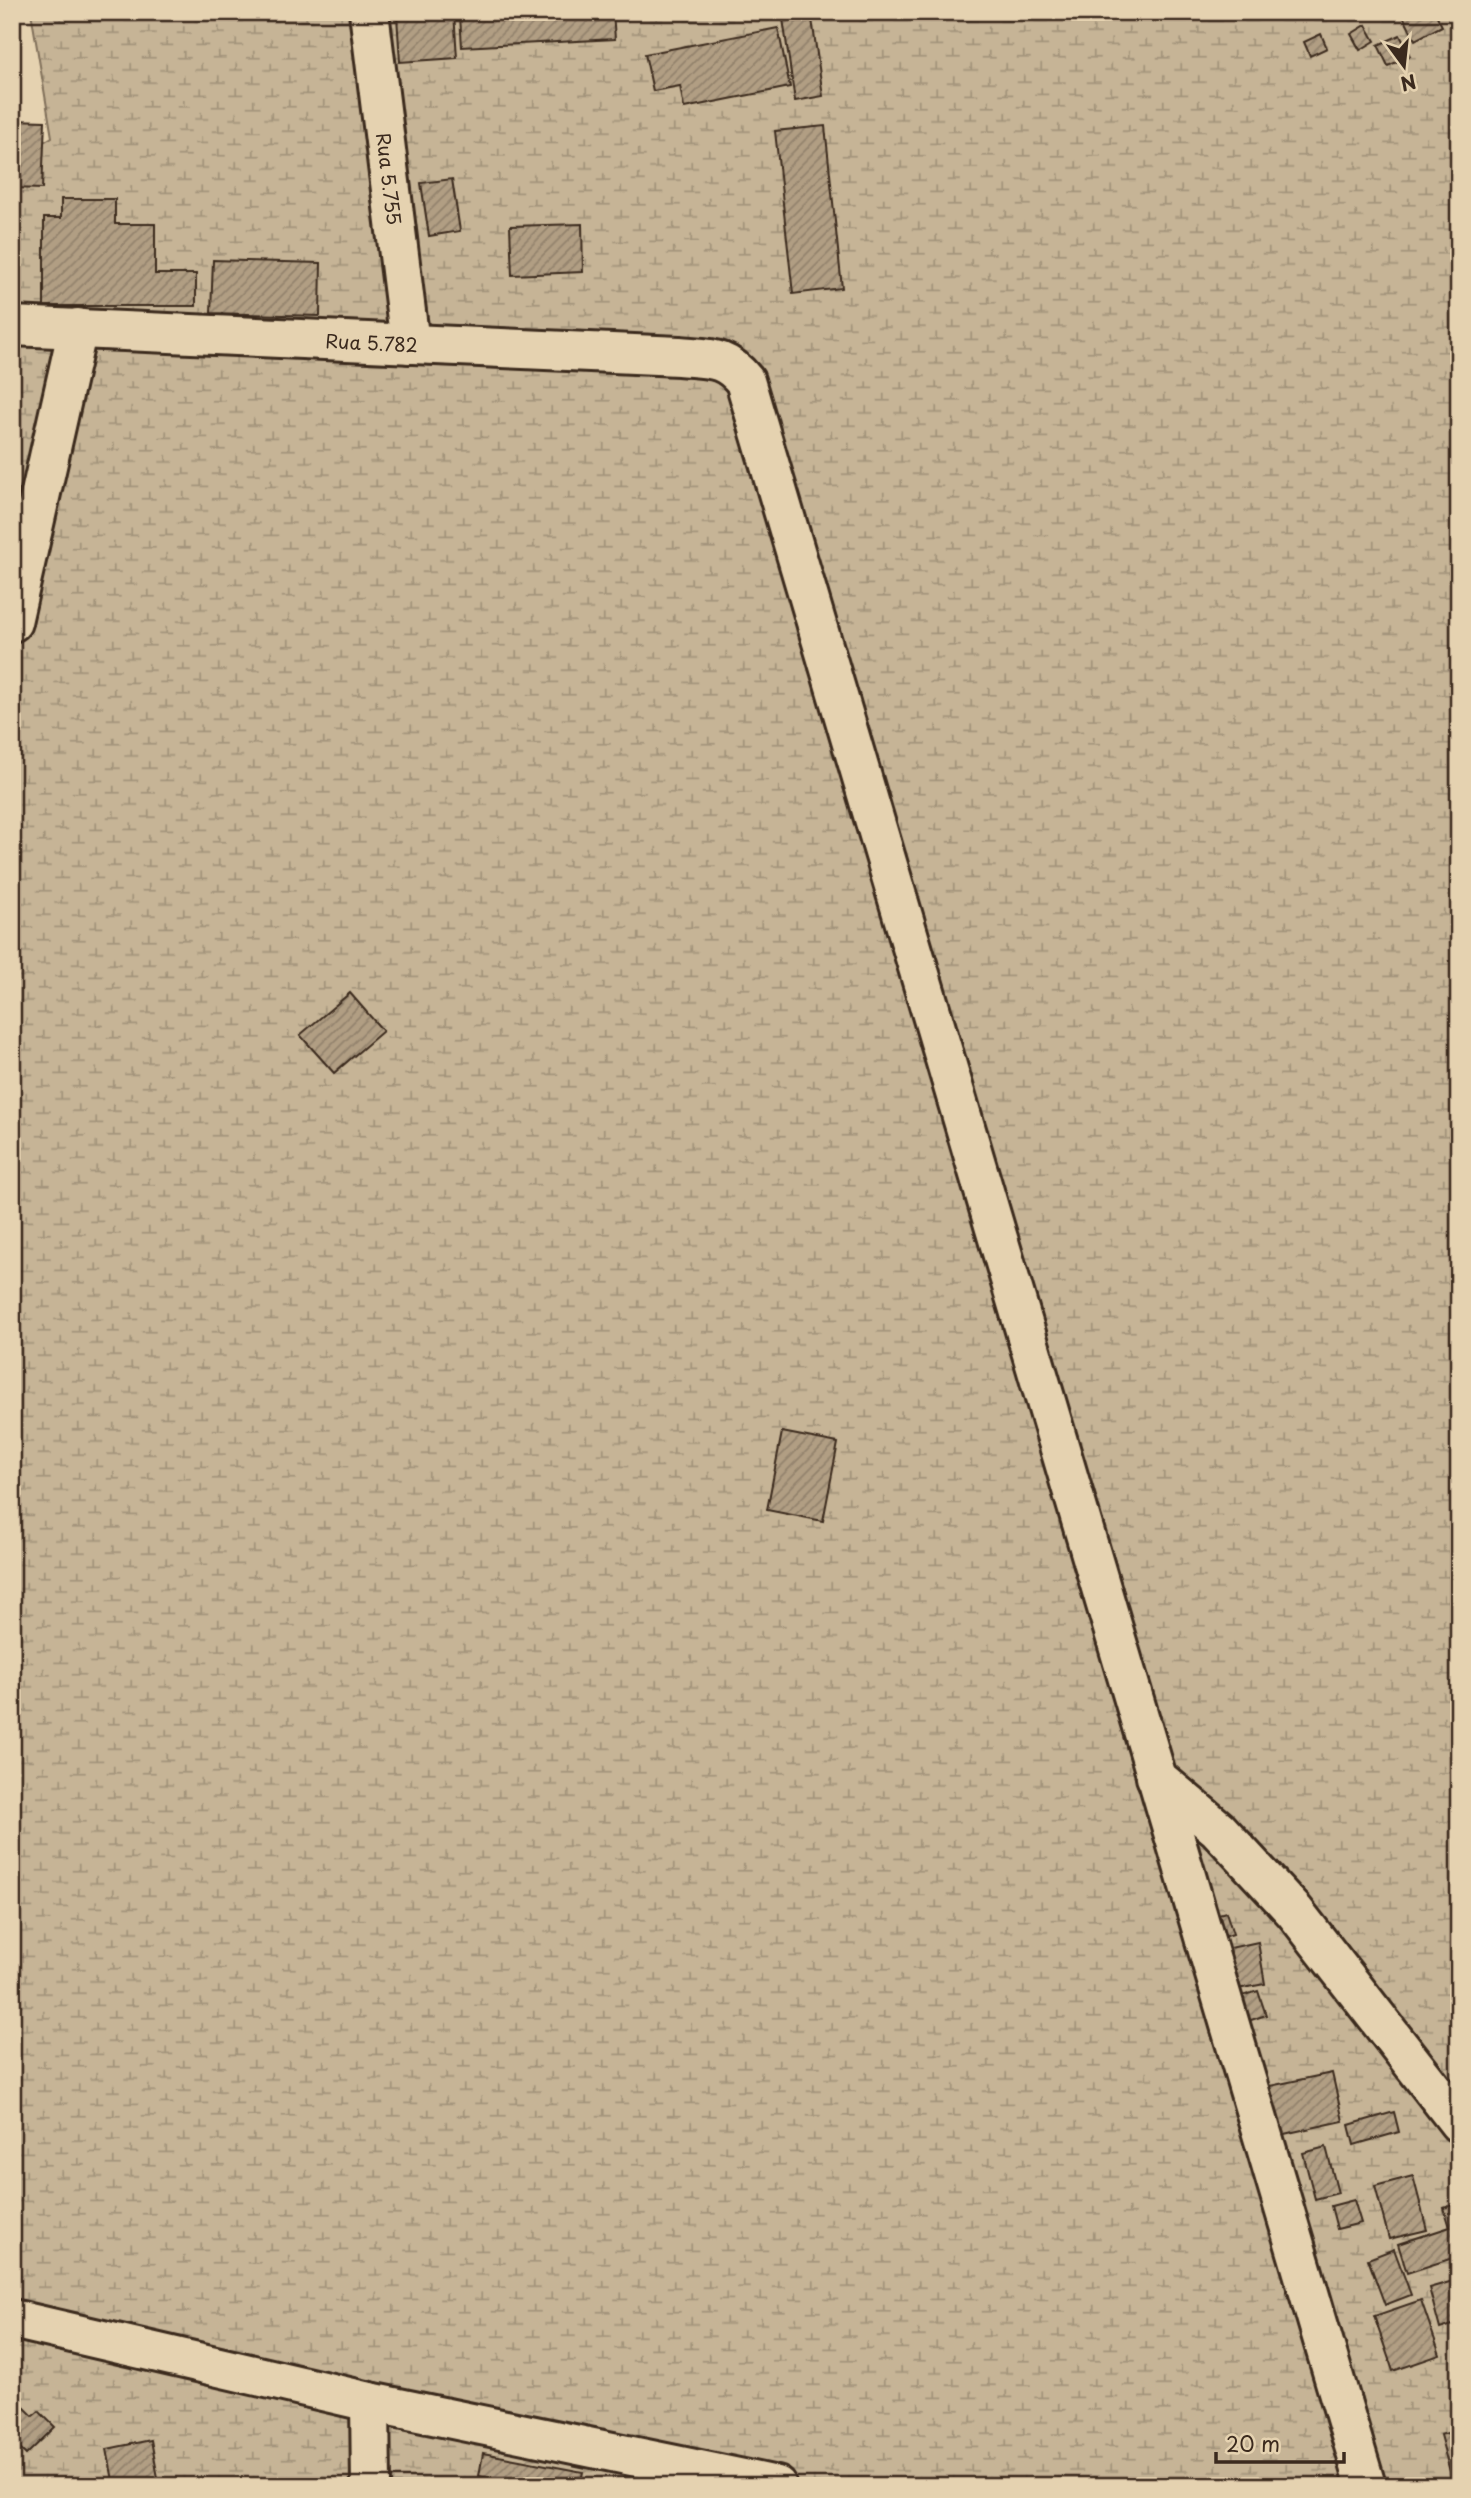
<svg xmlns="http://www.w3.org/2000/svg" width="1471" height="2498" viewBox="0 0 1471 2498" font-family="'Playpen Sans',sans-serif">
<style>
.wetland{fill:url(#wetland-marsh);stroke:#806f5a;stroke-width:2}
.building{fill:url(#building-hatch);stroke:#3b2a1e;stroke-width:2}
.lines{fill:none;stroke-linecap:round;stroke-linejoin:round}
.street-casing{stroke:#3b2a1e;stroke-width:44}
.street{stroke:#e5d2b0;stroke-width:38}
.labels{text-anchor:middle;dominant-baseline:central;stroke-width:7;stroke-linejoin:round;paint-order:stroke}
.street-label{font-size:19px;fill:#3b2a1e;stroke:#e5d2b0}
</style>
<defs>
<pattern id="wetland-marsh" width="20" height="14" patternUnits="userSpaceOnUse" patternTransform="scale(1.75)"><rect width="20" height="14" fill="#c6b496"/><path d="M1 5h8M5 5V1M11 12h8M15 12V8" fill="none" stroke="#a2937a"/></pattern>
<pattern id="building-hatch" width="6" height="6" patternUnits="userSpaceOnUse" patternTransform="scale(1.75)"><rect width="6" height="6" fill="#b19e83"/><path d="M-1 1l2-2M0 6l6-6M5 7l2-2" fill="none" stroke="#91816b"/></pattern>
</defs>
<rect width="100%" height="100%" fill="#e5d2b0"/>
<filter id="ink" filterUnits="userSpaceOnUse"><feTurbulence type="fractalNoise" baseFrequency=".0143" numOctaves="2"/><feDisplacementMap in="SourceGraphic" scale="14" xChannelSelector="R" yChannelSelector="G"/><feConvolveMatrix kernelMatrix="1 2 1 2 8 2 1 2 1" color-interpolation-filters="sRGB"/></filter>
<g filter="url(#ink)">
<!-- wetland -->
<polygon class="wetland" points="31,12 1459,12 1459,2486 12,2486 12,161 52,137"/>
<!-- building -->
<g class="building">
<polygon points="454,12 457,58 400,62 397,16"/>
<polygon points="525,12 613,12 615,39 462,47 460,16"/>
<polygon points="782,12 811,12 823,96 795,101"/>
<polygon points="1401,12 1435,12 1442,26 1415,40"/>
<polygon points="1366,25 1375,41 1360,50 1351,34"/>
<polygon points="778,28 790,87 684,108 680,86 653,91 645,54"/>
<polygon points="1321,34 1327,48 1310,56 1304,42"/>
<polygon points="1400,35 1410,56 1388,66 1378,45"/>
<polygon points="12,120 45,121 42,189 12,188"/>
<polygon points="825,126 842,288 793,294 775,131"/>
<polygon points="452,179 460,231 429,236 421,183"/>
<polygon points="61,199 115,199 115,224 155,224 155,274 196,274 196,306 44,306 44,218 61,218"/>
<polygon points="582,224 583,272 512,275 510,226"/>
<polygon points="213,260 321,263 320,316 211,313"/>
<polygon points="12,488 20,490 14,521 12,520"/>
<polygon points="350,993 383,1031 334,1073 300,1035"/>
<polygon points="782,1432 838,1443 823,1521 767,1510"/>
<polygon points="1226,1912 1233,1934 1211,1941 1204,1918"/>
<polygon points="1258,1942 1265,1984 1237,1989 1230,1948"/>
<polygon points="1258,1991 1266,2015 1242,2023 1233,1999"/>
<polygon points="1332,2073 1343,2121 1275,2136 1265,2087"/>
<polygon points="1394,2112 1399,2132 1354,2145 1349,2125"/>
<polygon points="1326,2147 1338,2193 1315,2199 1303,2153"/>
<polygon points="1413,2176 1427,2230 1389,2239 1375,2186"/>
<polygon points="1354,2200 1361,2223 1337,2229 1331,2206"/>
<polygon points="1459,2203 1459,2256 1407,2273 1398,2244 1450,2227 1444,2208"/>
<polygon points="1394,2249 1411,2295 1385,2305 1368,2259"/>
<polygon points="1453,2281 1459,2300 1459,2323 1440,2329 1429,2288"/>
<polygon points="1421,2300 1440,2355 1393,2371 1374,2316"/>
<polygon points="18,2401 33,2416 39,2411 55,2427 26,2455 12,2441 12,2406"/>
<polygon points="1459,2430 1459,2485 1454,2486 1440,2435"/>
<polygon points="151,2440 159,2483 114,2486 107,2449"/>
<polygon points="483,2453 583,2472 580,2486 530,2486 479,2476"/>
</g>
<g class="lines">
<!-- street casing -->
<g class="street-casing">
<g id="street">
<path id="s1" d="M 369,12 L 410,344"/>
<path id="s2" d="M 12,326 L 679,356 C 710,359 725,356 745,381 L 1366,2486"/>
<polyline points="12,622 78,328"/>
<polyline points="1156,1777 1218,1829 1295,1912 1459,2123"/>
<polyline points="12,2319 370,2402 777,2486"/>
<polyline points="370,2402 371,2486"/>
</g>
</g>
<!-- street -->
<use href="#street" class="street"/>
</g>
</g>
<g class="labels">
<!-- street labels -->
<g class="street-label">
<text stroke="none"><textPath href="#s1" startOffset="168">Rua 5.755</textPath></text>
<text stroke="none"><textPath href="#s2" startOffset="360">Rua 5.782</textPath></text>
</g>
</g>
<!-- margin -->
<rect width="1471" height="2498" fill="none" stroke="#e5d2b0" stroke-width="42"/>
<rect x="21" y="21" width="1429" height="2456" fill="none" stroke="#3b2a1e" stroke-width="2.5" filter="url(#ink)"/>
<!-- north arrow -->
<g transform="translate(1404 66) rotate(165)" stroke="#e5d2b0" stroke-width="5" paint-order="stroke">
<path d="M0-5L12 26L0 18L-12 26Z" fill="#3b2a1e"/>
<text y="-10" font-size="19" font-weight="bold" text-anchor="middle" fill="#3b2a1e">N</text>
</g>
<!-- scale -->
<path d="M1216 2452v10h128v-10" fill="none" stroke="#3b2a1e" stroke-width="3.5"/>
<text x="1226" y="2452" font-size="21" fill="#3b2a1e" stroke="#e5d2b0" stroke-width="5" paint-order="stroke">20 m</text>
</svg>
